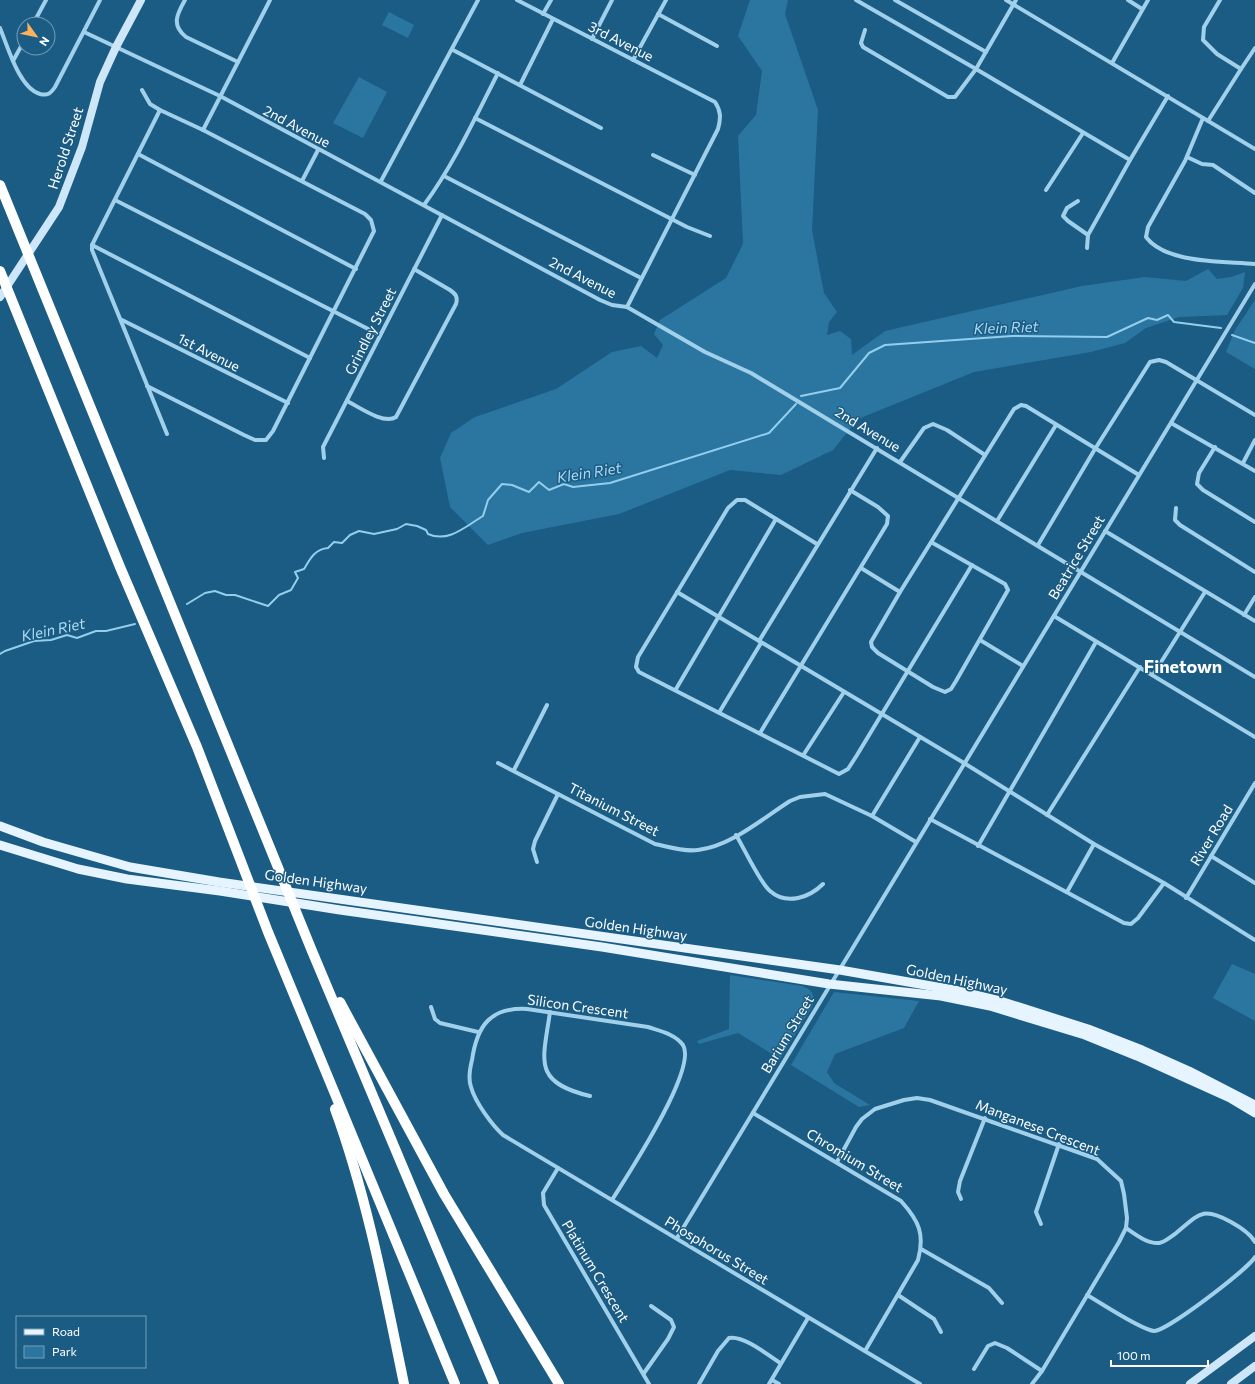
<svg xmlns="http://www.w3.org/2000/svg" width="1255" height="1384" viewBox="0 0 1255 1384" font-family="Commissioner,sans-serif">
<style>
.green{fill:#2a76a1}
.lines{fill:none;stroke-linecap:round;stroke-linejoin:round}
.stream{stroke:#93ceed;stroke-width:2}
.street{stroke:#a1d0eb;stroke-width:4}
.secondary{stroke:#cde7f8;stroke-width:8}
.primary{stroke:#e5f4ff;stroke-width:9}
.highway{stroke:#fff;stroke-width:10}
.labels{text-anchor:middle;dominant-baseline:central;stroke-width:3;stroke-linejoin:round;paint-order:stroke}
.street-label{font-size:14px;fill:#fff;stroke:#1b5c84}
.water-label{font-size:15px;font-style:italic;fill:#acd9f3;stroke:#1b5c84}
.district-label{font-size:18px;font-weight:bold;fill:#fff;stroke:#1b5c84}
</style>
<rect width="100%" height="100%" fill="#1b5c84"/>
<!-- green -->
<g class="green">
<polygon points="750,0 788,0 785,14 818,110 812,230 824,293 837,312 829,322 827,335 840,331 851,339 852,355 885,331 1082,286 1145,277 1186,281 1208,269 1217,279 1231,277 1245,272 1243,288 1227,315 1179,317 1146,328 1125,343 1091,352 974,372 858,419 833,450 781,475 730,470 619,514 522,533 488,545 450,507 440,458 451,433 475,417 556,389 612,352 641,346 657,358 663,345 654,334 660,320 726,278 743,244 738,136 756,115 762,71 738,36"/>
<polygon points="389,12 414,25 408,38 382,25"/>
<polygon points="359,77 387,92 363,138 333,123"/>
<polygon points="1255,300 1255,369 1226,352 1235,330"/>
<polygon points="1232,964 1255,974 1255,1021 1213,998"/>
<path d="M 730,975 L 802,986 C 813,990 816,996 812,1007 L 780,1059 L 738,1033 L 699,1044 L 697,1041 L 729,1029 Z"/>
<polygon points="834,992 919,1001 904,1028 835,1054 827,1072 834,1083 870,1105 859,1107 791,1065"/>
</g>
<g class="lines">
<!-- stream -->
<g class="stream">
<polyline points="1232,335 1255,343"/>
<polyline points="801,396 840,388 869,353 885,345 1012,336 1107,337 1148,318 1157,320 1168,315 1174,322 1221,328"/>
<path d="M 187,604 L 205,593 L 215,591 L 226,595 L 235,595 L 268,606 L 279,595 L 291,590 L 298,578 L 295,572 L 304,569 C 310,559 315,549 328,548 L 334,542 L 342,543 L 350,535 L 359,531 L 374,534 L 397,529 L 406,524 L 417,526 L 426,530 L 428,534 C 448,543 465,527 483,516 L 488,500 L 502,484 L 512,485 L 529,492 L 539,482 L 549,490 L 564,484 L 573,487 L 610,483 L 769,433 L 796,404"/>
<polyline points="0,654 5,651 34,641 51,640 67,635 77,638 96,631 106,631 135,624"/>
</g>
<!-- street -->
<g class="street">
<path d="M 185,0 C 177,14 171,25 186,37 L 238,62"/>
<path d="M 517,0 L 715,102 C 721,111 721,118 718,129 L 627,307"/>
<polyline points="856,0 976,69 955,97 948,97 863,47 861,43 865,30"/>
<polyline points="895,0 986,52"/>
<polyline points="1006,0 1255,149"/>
<polyline points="1016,0 976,69 1130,160 1168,96"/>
<polyline points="1128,0 1142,9"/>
<polyline points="543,14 551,0"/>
<polyline points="658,14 717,46"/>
<polyline points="33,24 46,0"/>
<path d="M 0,28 C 8,47 19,88 40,94 C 48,96 51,93 55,87 L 100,0"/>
<polyline points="84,32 220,96 600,300 612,305 627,307 705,352 751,373 1255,677"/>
<polyline points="592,39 612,0"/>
<polyline points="453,50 601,128"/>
<polyline points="633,60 666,0"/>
<polyline points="13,61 24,41"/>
<polyline points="1112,63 1148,0"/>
<polyline points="1241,69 1255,48"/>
<polyline points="520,85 553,19"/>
<polyline points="142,90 150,104 160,110 203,130 365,214 371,220 374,231 273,431 266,440 255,440 244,435 147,386"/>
<polyline points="160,110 92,245 92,250 167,434"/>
<polyline points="475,118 687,227 710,236"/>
<path d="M 1203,118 L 1185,161 L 1148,227 L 1146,237 C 1166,264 1224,261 1255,264"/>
<polyline points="1208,121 1241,69 1217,54 1203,40 1204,27 1220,0"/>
<polyline points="203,130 270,0"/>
<polyline points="138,154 356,269"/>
<polyline points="653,155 695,175"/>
<polyline points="1187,157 1202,164 1213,165 1255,193"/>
<polyline points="444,176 641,278"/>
<polyline points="302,181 318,150"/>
<polyline points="381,181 478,0"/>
<polyline points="1046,190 1083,133"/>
<polyline points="115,200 380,335"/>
<polyline points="1078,201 1067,208 1063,216 1068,221 1088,235"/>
<path d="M 424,205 C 454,164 475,118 498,73"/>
<polyline points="92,245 310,358"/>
<polyline points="1087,248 1088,235 1130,160"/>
<polyline points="122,320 288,403"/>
<path d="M 347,401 C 359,407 384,425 396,417 L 456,304 C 458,297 456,294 450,290 L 414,269"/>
<polyline points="1171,423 1255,471"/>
<polyline points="1215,447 1199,473 1197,484 1203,490 1255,522"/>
<polyline points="324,458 323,447 442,215"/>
<polyline points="900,462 924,428 933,424 947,430 985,455"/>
<polyline points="1243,463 1255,440"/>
<polyline points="1176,508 1175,520 1180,525 1255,572"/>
<polyline points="997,521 1056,425"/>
<polyline points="1105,531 1255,621"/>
<polyline points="931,542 1005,584 1008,590 956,681 951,689 945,692 933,687 878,653 872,647 871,642 900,592 1014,409 1021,405 1026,406 1139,475"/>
<polyline points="817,544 745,500 737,500 728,508 638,657 636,667 639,672 839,774 848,769 857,755 972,565"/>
<polyline points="1038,545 1095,449 1150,362 1159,360 1166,362 1255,415"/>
<polyline points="861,568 900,592"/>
<polyline points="677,592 964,763 1094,844 1164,883 1255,940"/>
<polyline points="1244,615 1255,597"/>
<polyline points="1054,616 1255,737"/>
<polyline points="980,640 1023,666"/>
<polyline points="759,641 877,448"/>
<polyline points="1153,675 1205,592"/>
<polyline points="676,689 776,519"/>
<polyline points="720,711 761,643"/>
<polyline points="760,733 887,524 888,516 878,507 850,490"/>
<polyline points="804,754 844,692"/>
<path d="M 498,763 L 655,844 C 669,847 684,852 698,850 C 731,846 762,819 790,801 L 800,797 L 825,794 L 872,816 L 916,842"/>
<polyline points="514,770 547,705"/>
<polyline points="1047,815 1140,667"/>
<polyline points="872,816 920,737"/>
<polyline points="930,819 1124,923 1131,924 1138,918 1164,883"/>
<path d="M 736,835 C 744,848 760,883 770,891 C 787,906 810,897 823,884"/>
<polyline points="978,846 1096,642"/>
<polyline points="1211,856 1255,883"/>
<polyline points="537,862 533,849 535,841 558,794"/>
<polyline points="1067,892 1094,844"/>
<polyline points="1186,898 1255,783"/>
<polyline points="431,1007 435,1019 440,1023 478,1032"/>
<path d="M 550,1012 C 543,1061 532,1082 590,1096"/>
<path d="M 753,1113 L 901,1201 C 919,1221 925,1234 918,1260 L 865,1351"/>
<polyline points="837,1162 856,1127 862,1119 875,1109 904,1100 917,1098 930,1100 1097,1159 1121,1181 1124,1194 1127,1218 1126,1228 1119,1242 1042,1371 1032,1384"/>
<polyline points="558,1168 543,1193 544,1205 649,1384"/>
<polyline points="961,1199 958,1192 960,1181 985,1118"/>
<path d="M 612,1200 C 627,1176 698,1069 683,1045 C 675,1034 660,1031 648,1027 L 527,1009 C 490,1007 477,1026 472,1060 C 470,1068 468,1079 471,1087 C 475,1102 492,1125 503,1135 L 920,1384"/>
<polyline points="1041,1224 1036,1212 1059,1144"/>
<path d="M 1126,1228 C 1135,1234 1147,1244 1159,1243 C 1165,1242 1170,1237 1175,1234 C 1199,1214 1202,1206 1231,1222 C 1240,1227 1250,1233 1255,1242"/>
<polyline points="677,1238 1255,284"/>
<polyline points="921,1249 989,1288 1002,1303"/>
<polyline points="898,1295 934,1319 941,1332"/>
<path d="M 1087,1295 C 1101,1303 1141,1330 1154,1331 C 1166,1332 1248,1269 1255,1257"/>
<polyline points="974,1369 988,1346 995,1343 1007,1348 1042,1371"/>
<polyline points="644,1373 668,1339 674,1327 671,1320 651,1306"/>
<polyline points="772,1380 779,1384"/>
<path d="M 699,1384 L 718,1351 L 729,1338 C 743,1335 768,1355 780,1363"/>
<polyline points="769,1384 808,1318"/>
</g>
<!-- secondary -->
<g class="secondary">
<polyline points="0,297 59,207 82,147 100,82 116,47 141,0"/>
<polyline points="1190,1384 1255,1336"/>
<polyline points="1231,1384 1255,1366"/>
</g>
<!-- primary -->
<g class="primary">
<polyline points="0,826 43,842 130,867 219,882 840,970 954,990 1000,1001 1088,1029 1142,1050 1189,1071 1255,1105"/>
<polyline points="0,845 78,869 127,879 220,891 340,910 602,947 829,984 941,996 990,1006 1085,1035 1137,1056 1230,1098 1255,1113"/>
</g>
<!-- highway -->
<g class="highway">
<polyline points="0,185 312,951 494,1384"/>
<polyline points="0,271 120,567 197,747 268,932 455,1384"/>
<polyline points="340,1002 444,1194 559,1384"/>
<path d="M 335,1109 C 367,1197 385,1292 404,1384"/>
</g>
</g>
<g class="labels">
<!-- street labels -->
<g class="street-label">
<text transform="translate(621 41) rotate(27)">3rd Avenue</text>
<text transform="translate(297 126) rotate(28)">2nd Avenue</text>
<text transform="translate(65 148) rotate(-72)">Herold Street</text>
<text transform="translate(583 277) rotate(27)">2nd Avenue</text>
<text transform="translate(370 331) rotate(-63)">Grindley Street</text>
<text transform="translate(209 352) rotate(27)">1st Avenue</text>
<text transform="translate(868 429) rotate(31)">2nd Avenue</text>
<text transform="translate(1076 557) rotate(-59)">Beatrice Street</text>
<text transform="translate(614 809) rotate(27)">Titanium Street</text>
<text transform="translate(1211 835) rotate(-59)">River Road</text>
<text transform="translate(316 881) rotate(8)">Golden Highway</text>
<text transform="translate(636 928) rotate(8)">Golden Highway</text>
<text transform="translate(957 979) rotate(12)">Golden Highway</text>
<text transform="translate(578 1006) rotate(8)">Silicon Crescent</text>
<text transform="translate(787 1034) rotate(-59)">Barium Street</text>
<text transform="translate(1038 1127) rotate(21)">Manganese Crescent</text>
<text transform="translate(855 1160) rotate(31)">Chromium Street</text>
<text transform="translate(717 1250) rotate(31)">Phosphorus Street</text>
<text transform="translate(596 1271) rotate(59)">Platinum Crescent</text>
</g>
<!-- water labels -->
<g class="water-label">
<text transform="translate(1006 327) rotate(-2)">Klein Riet</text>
<text transform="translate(589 472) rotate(-9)">Klein Riet</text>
<text transform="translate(53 629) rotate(-12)">Klein Riet</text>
</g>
<!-- district labels -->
<g class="district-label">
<text x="1183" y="666">Finetown</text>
</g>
</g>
<!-- legend -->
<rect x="16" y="1316" width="130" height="52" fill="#1b5c84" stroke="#769db5"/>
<rect x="24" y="1329" width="20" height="6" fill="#e5f4ff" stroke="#769db5"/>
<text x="52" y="1336" font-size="12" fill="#ffffff">Road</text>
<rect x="24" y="1346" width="20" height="12" fill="#2a76a1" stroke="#769db5"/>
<text x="52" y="1356" font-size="12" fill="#ffffff">Park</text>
<!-- north arrow -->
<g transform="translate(36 36) rotate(123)"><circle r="19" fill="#1b5c84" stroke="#769db5"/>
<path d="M0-3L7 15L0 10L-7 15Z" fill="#fdb15d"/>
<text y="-6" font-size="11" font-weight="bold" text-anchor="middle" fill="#ffffff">N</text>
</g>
<!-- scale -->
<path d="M1111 1360v6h97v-6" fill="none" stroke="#ffffff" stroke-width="2"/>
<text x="1117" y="1360" font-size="12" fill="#ffffff" stroke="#1b5c84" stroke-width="3" paint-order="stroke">100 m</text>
</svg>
